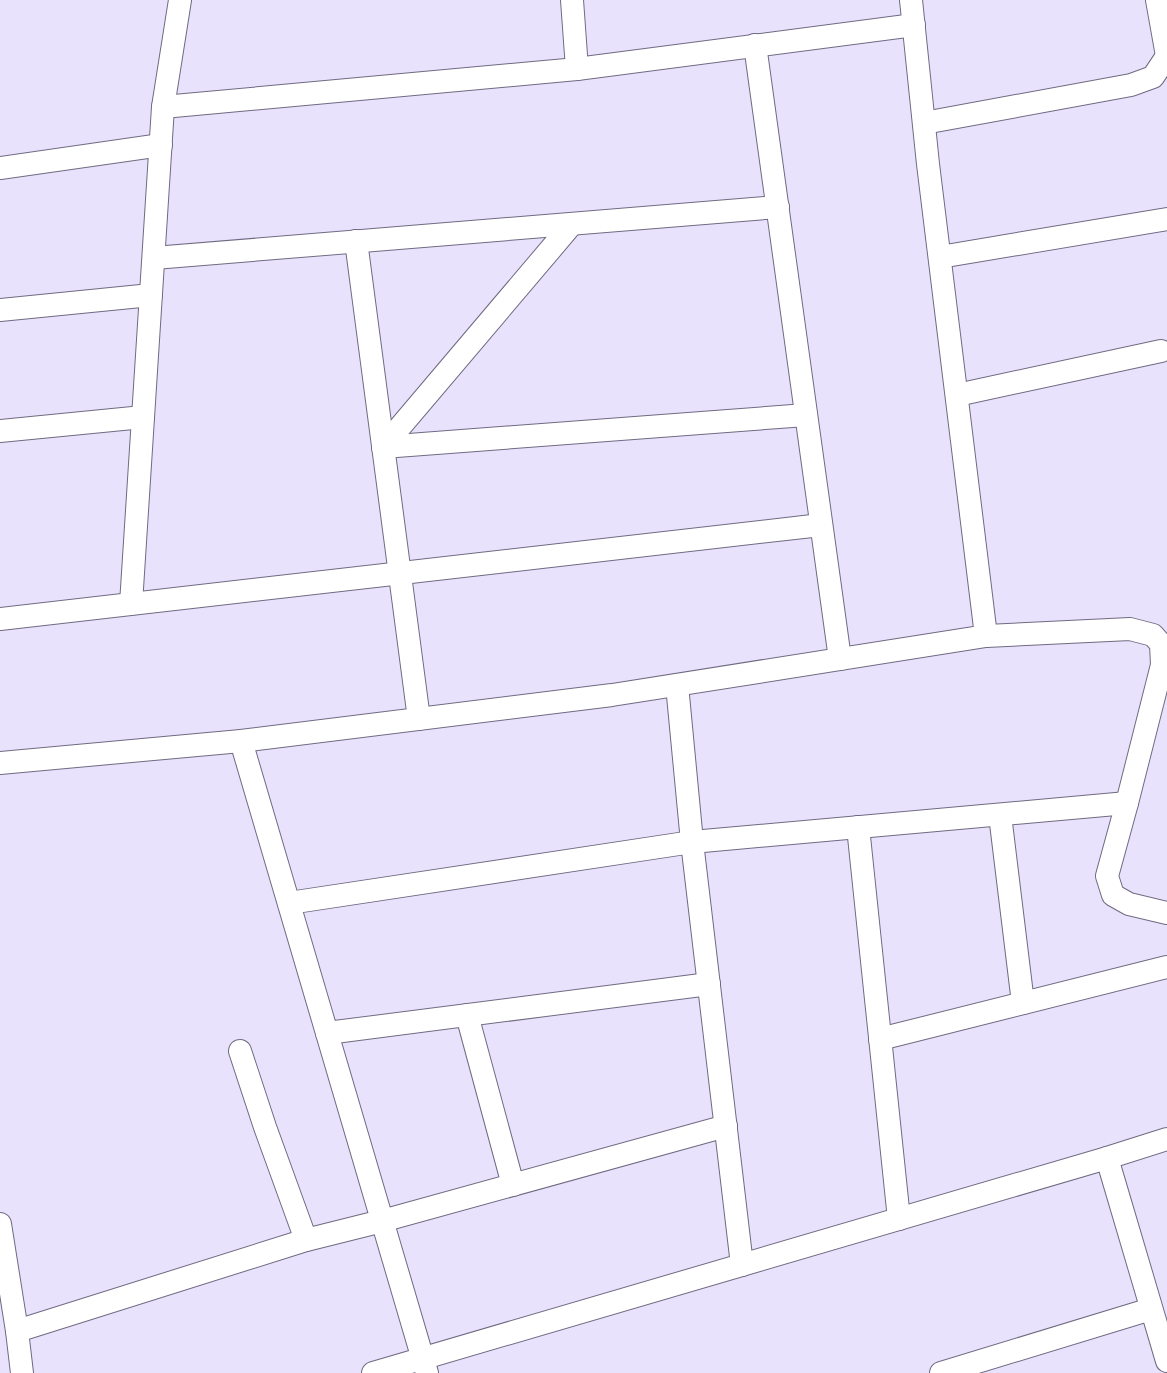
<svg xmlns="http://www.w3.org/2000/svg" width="1167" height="1373" viewBox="0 0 1167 1373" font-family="'Roboto Serif',serif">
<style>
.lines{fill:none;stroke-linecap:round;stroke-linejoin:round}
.minor-casing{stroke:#706a81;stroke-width:24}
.minor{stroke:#fff;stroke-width:22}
</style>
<rect width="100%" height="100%" fill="#e9e2fd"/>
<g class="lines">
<!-- minor casing -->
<g class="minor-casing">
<g id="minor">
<polyline points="572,0 577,69"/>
<polyline points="911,0 928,164 986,636"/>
<polyline points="1157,0 1167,56"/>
<polyline points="755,45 840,659"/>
<polyline points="163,107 577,69 914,25"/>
<polyline points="924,123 1131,85 1153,77 1167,56"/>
<polyline points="0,168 161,145"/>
<polyline points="356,241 419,719"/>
<polyline points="940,257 1167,219"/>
<polyline points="154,258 778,207"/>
<polyline points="0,310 151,295"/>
<polyline points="957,395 1161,351"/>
<polyline points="0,431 143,417"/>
<polyline points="383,447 806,415"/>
<polyline points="383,447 572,224"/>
<polyline points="131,604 163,107 180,0"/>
<polyline points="0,619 821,525"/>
<polyline points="677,685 692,842 742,1265"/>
<polyline points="241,741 427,1373"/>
<polyline points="0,763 241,741 612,695 986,636 1130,629 1153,635 1161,644 1162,665 1127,803 1107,876 1113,895 1129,904 1167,913"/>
<polyline points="1000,815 1023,1003"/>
<polyline points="858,827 899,1219"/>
<polyline points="289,903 692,842 1127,803"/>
<polyline points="467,1015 513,1185"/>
<polyline points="327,1033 709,984"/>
<polyline points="880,1039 1167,967"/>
<polyline points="240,1051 265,1127 306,1240"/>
<polyline points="1107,1158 1167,1139"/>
<polyline points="0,1224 17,1331 22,1373"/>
<polyline points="17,1331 306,1240 382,1221 726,1126"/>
<polyline points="373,1373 1107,1158 1167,1361"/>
<polyline points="941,1373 1151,1309"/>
</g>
</g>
<!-- minor -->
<use href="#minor" class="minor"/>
</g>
</svg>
